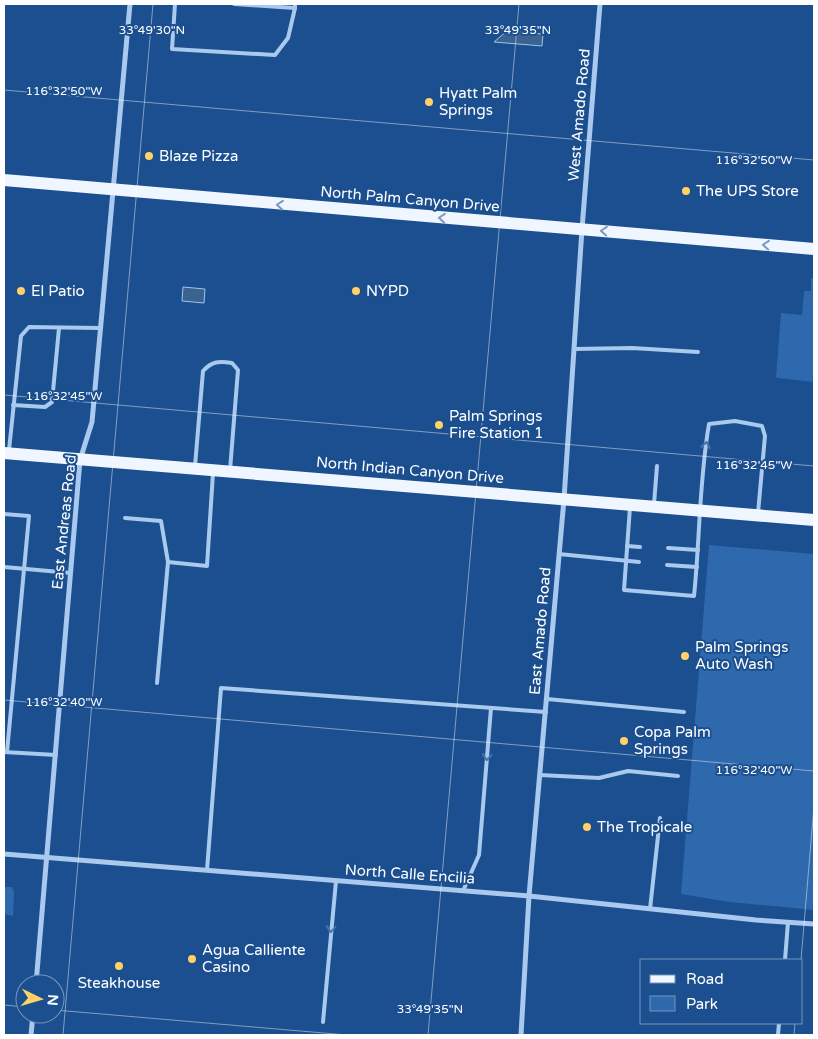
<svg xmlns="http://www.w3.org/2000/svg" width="818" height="1039" viewBox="0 0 818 1039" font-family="'Varela Round',sans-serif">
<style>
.green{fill:#2e69ad}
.water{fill:#3c6290;stroke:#9cc4f0}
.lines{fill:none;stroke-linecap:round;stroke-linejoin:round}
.lane{stroke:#a9c9ee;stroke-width:4}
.street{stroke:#a9c9ee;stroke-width:5}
.primary{stroke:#f0f6ff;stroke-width:12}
.oneway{stroke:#7b9ac1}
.oneway2{stroke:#4674ac}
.ticks{fill:none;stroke:#fff;stroke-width:1;stroke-opacity:0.45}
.poi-dot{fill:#ffd166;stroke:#1b4f8f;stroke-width:2}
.labels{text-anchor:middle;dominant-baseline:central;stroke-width:4;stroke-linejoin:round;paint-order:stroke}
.poi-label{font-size:15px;fill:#fff;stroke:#1b4f8f;text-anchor:start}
.street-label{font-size:15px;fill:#fff;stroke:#1b4f8f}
.ticks-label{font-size:12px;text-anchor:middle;fill:#fff;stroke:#1b4f8f;stroke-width:4;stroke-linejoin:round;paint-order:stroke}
</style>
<rect width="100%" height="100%" fill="#1b4f8f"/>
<!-- green -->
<g class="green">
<polygon points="814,277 814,382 778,378 776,377 781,313 802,315 804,291 811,291 811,279"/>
<polygon points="709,545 814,554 814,910 729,902 681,894"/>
<polygon points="4,887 12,887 14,892 13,916 4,914"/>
</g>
<!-- water -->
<g class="water">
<polygon points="507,31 543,34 542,46 494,42"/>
<polygon points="183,287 205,289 204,303 182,301"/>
</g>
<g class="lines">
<!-- lane -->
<g class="lane">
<polyline points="175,4 172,49 275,55 288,38 295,8"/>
<polyline points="234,4 295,8 295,4"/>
<polyline points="574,349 632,348 698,352"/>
<polyline points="13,405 45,407 52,402 59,328"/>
<polyline points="9,450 21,336 29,327 100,328"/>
<path d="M 195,466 L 203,371 C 212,361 219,361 232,363 L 238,370 L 230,470"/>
<polyline points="654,504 657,466"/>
<path d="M 630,507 L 624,590 L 694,596 C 700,539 699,481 709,424 L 735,421 L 762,426 L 765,436 L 758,513"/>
<polyline points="4,514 29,516 7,752"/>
<polyline points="125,518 161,521 168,562"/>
<polyline points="627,546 640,547"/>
<polyline points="668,548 698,550"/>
<polyline points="559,554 639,562"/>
<polyline points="667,565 697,567"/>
<polyline points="4,567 71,573"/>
<polyline points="157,683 168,562 207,566 213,473"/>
<polyline points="547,699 684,712"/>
<polyline points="4,752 56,755"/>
<polyline points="540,775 599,778 628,771 678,776"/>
<polyline points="207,870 221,688 546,712"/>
<polyline points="463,891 479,855 491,708"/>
<polyline points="650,909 660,818"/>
<polyline points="785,960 788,922"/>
<polyline points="323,1022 336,881"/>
<polyline points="778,1035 779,1023"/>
</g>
<!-- street -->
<g class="street">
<polyline points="4,854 529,896 756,920 814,924"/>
<polyline points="36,984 80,460 92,422 130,4"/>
<polyline points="31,1035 33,1014"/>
<polyline points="521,1035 529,896 564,499 582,229 600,4"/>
</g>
<!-- primary -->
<g class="primary">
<polyline points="4,180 814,249"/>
<polyline points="4,453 814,520"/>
</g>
</g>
<!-- one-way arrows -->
<defs><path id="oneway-chevron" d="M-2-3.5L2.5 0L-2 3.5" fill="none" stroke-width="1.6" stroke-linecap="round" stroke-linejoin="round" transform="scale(1.25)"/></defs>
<g class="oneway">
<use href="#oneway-chevron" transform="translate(280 205) rotate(-175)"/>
<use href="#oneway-chevron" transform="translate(442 218) rotate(-175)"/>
<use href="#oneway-chevron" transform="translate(604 231) rotate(-175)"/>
<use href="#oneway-chevron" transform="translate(766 245) rotate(-175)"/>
</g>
<g class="oneway2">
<use href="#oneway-chevron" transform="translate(706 445) rotate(-80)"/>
<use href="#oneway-chevron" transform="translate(487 757) rotate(95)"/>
<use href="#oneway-chevron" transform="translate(331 929) rotate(95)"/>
</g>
<!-- ticks -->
<path class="ticks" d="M 4,90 L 814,160M 4,395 L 814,466M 4,700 L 814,771M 801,960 L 814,806M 4,1005 L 25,1007M 55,1010 L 347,1035M 63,1035 L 153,4M 428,1035 L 519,4M 794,1035 L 795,1023"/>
<!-- markers -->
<g class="poi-dot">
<circle cx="429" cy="102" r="5"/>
<circle cx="149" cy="156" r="5"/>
<circle cx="686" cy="191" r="5"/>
<circle cx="21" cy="291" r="5"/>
<circle cx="356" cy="291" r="5"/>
<circle cx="439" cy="425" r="5"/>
<circle cx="685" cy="656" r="5"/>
<circle cx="624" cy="741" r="5"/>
<circle cx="587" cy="827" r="5"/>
<circle cx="192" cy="959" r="5"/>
<circle cx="119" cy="966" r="5"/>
</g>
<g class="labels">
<!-- poi labels -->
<g class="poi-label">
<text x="439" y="93">Hyatt Palm<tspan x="439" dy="17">Springs</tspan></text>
<text x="159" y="156">Blaze Pizza</text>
<text x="696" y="191">The UPS Store</text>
<text x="31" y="291">El Patio</text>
<text x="366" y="291">NYPD</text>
<text x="449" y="416">Palm Springs<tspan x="449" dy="17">Fire Station 1</tspan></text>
<text x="695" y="647">Palm Springs<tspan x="695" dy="17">Auto Wash</tspan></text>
<text x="634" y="732">Copa Palm<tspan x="634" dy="17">Springs</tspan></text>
<text x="597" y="827">The Tropicale</text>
<text x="202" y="950">Agua Calliente<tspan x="202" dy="17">Casino</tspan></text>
<text x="119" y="983" text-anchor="middle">Steakhouse</text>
</g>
<!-- street labels -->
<g class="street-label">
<text transform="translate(579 115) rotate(-85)">West Amado Road</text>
<text transform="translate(410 199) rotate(5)">North Palm Canyon Drive</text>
<text transform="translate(410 470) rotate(5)">North Indian Canyon Drive</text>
<text transform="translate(64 522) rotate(-84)">East Andreas Road</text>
<text transform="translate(540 631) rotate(-85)">East Amado Road</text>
<text transform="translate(410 874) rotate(4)">North Calle Encilia</text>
</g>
</g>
<g class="ticks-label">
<text x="152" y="34">33°49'30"N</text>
<text x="518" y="34">33°49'35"N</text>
<text x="64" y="95">116°32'50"W</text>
<text x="754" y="164">116°32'50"W</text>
<text x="64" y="400">116°32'45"W</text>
<text x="754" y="469">116°32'45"W</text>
<text x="64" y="706">116°32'40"W</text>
<text x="754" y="774">116°32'40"W</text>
<text x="430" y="1013">33°49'35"N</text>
</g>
<!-- border -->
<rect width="818" height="1039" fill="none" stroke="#ffffff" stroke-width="10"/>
<!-- legend -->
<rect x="640" y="959" width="162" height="65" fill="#1b4f8f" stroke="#7695bc"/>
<rect x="650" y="975" width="25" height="8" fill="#f0f6ff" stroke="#7695bc"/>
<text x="686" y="984" font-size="15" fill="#ffffff">Road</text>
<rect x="650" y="996" width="25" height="15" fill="#2e69ad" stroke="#7695bc"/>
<text x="686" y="1009" font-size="15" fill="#ffffff">Park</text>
<!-- north arrow -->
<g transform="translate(40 999) rotate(95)"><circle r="24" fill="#1b4f8f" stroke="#7695bc"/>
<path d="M0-4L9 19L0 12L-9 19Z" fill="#ffd166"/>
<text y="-8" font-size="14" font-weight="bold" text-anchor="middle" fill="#ffffff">N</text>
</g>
</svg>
